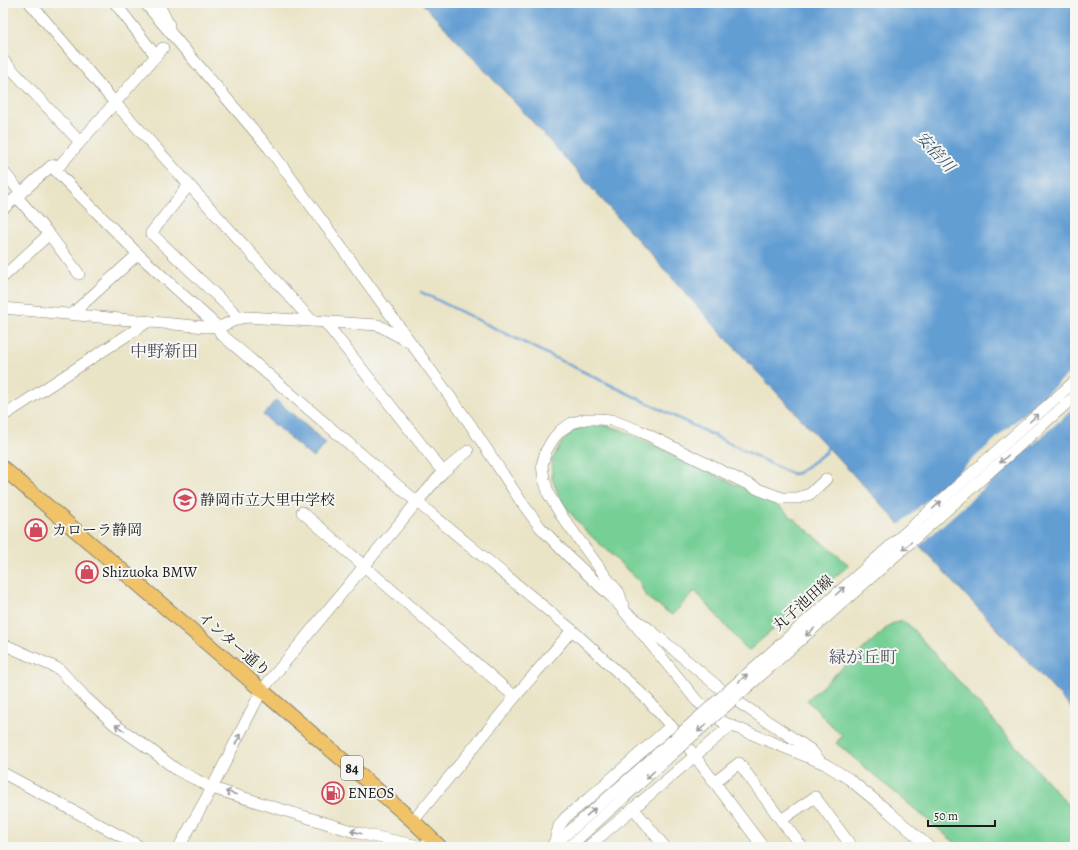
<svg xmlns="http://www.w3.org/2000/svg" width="1078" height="850" viewBox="0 0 1078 850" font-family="Alegreya,'Noto Serif JP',serif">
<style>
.green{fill:#76cf95;stroke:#497658}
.water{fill:#639ed3;stroke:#405d78}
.pier{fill:#eae4c7}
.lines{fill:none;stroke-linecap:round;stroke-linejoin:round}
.stream{stroke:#639ed3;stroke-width:2.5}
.minor-casing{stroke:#838072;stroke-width:12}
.major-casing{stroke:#838072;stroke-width:16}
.minor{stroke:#fff;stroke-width:11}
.major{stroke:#f1c369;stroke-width:14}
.minor-bridge-casing{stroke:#838072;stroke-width:12;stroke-linecap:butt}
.minor-bridge{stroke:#fff;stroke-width:11}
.oneway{stroke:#999}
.labels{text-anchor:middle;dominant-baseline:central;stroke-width:4;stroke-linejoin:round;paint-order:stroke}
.shield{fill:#f6f6f2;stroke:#5d5d5c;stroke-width:1}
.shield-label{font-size:14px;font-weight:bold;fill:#1c1c1c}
.poi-label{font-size:15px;fill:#1c1c1c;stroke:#f6f6f2;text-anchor:start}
.street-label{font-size:15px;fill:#1c1c1c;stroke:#f6f6f2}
.water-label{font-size:16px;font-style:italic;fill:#3c566e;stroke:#f6f6f2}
.quarter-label{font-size:17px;fill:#514f5f;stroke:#f6f6f2}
</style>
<rect width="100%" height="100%" fill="#f6f6f2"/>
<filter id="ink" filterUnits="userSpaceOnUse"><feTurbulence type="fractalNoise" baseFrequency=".025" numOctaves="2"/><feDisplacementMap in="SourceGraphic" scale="8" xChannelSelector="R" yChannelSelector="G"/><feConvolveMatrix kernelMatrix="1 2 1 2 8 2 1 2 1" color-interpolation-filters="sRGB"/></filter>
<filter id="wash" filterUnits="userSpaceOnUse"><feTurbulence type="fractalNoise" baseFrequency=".012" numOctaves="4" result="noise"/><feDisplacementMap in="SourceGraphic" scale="16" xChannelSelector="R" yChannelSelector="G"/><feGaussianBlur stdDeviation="0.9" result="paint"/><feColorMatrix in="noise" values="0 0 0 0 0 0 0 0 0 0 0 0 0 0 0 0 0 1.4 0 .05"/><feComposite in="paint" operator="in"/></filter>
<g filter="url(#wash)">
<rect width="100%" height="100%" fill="#eae4c7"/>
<!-- green -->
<g class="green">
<polygon points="592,425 609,426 622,430 776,504 849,565 748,651 695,591 672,615 646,597 639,581 586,531 562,503 552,479 552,460 562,442 574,430"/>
<polygon points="902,621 909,625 1075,813 1075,847 960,847 836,743 842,736 807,700 891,624"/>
</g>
<!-- water -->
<g class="water">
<polygon points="422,3 1075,3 1075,712 722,334 530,119"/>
<polygon points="276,400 326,443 313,458 263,415"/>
</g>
<!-- pier -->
<polygon class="pier" points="1075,368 1075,407 918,547 898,526"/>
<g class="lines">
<!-- stream -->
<polyline class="stream" points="421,292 788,472 793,474 798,473 826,452 828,445"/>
</g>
</g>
<g filter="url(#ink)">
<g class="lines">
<!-- minor casing -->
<g class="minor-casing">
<g id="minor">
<polyline points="30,3 116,104 312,321"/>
<polyline points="115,3 156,56"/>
<polyline points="145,3 269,148 470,424 522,503 540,527 568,556 616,601 697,701 723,722 825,764 849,779 888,811 929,847"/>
<polyline points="158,3 169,25"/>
<polyline points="3,60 80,142"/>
<polyline points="51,166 138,254 216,325 221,334 417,502 572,630 648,700 682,739 763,847"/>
<polyline points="3,171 21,193"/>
<polyline points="189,185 151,233 240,318"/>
<polyline points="17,197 49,234 79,274"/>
<polyline points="3,209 51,166 60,165 163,48"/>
<polyline points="3,277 49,234"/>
<polyline points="3,308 205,327 222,326 240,318 247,317 378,325 407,341"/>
<polyline points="72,314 138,254"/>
<polyline points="325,322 443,472"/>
<polyline points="3,416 149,321"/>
<polyline points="302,512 515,697"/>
<polyline points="3,644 59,669 86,698 114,724 151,750 177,770 195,779 212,788 358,833 423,847 433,840"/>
<polyline points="820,761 811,750 729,696 649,629 625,612 619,593 606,577 561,515 549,495 544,479 542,465 546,451 553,439 561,430 572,423 586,419 599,419 611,420 640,431 760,490 782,498 798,498 810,494 826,479"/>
<polyline points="3,773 141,847"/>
<polyline points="715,782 739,763 781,820 815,797 852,847"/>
<polyline points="634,809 665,847"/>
<polyline points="781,820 802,847"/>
<polyline points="413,821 515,697 572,630"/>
<polyline points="554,845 672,741"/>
<polyline points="552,846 555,841 559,826 566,817 588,799 671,726"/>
<polyline points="179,847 212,788 262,690 417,502 443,472 468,451"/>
<polyline points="569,847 679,748"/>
<polyline points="588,847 730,726"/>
</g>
</g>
<!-- major casing -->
<g class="major-casing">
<polyline id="major" points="3,468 344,761 413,821 440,847"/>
</g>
<!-- minor -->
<use href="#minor" class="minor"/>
<!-- major -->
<use href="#major" class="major"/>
<!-- minor-bridge casing -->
<g class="minor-bridge-casing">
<g id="minor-bridge">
<polyline points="672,741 1075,381"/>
<polyline points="679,748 1075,396"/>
</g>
</g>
<!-- minor-bridge -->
<use href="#minor-bridge" class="minor-bridge"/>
</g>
<!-- one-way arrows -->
<defs><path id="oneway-shaft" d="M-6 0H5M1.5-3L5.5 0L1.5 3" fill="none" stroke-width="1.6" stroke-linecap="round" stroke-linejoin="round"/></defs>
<g class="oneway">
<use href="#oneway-shaft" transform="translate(1034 418) rotate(-42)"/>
<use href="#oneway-shaft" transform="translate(1004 459) rotate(138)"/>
<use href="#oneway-shaft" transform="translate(937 505) rotate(-42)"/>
<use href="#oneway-shaft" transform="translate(907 546) rotate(138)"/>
<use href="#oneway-shaft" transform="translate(840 591) rotate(-42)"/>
<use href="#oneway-shaft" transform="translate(810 632) rotate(138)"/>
<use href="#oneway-shaft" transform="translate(743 678) rotate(-42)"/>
<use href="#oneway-shaft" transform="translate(120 728) rotate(-146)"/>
<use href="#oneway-shaft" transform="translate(702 728) rotate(138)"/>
<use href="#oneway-shaft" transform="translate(238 739) rotate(-62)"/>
<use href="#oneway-shaft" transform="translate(650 775) rotate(138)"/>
<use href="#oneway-shaft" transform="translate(231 793) rotate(-163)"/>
<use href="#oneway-shaft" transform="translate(591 812) rotate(-41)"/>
<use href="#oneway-shaft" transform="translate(356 832) rotate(-164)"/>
</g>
</g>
<!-- icons -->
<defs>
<g id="school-ring" transform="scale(1.15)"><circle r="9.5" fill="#f6f6f2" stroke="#d1495b" stroke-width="1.5"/><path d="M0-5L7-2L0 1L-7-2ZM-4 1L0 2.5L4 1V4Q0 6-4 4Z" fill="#d1495b"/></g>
<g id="shop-ring" transform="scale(1.15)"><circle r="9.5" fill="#f6f6f2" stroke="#d1495b" stroke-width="1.5"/><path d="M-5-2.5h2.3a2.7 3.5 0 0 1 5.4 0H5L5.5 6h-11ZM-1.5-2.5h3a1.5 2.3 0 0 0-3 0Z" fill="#d1495b"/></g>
<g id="fuel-ring" transform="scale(1.15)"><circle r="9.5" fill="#f6f6f2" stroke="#d1495b" stroke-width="1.5"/><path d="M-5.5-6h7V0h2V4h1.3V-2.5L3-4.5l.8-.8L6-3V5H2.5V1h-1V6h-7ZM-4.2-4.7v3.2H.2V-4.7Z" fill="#d1495b"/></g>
</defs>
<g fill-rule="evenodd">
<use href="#school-ring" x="185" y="500"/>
<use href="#shop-ring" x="36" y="530"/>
<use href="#shop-ring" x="87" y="572"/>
<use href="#fuel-ring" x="333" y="793"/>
</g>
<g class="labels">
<!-- shield labels -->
<rect class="shield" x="341" y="756" width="22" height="24" rx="3"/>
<g class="shield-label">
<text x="352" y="768">84</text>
</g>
<!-- poi labels -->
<g class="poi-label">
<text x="200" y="500">静岡市立大里中学校</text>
<text x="52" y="530">カローラ静岡</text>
<text x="102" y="572">Shizuoka BMW</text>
<text x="348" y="793">ENEOS</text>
</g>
<!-- street labels -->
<g class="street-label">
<text transform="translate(803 603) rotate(-42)">丸子池田線</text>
<text transform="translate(234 644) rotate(41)">インター通り</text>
</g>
<!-- water labels -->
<g class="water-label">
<text transform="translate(935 152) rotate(47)">安倍川</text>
</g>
<!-- quarter labels -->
<g class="quarter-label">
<text x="164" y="351">中野新田</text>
<text x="863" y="657">緑が丘町</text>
</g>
</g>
<!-- margin -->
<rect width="1078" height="850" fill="none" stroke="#f6f6f2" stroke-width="16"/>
<!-- scale -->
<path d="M928 820v6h67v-6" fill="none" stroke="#1c1c1c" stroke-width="2"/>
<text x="934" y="820" font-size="12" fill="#1c1c1c" stroke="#f6f6f2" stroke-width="3" paint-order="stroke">50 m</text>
</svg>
